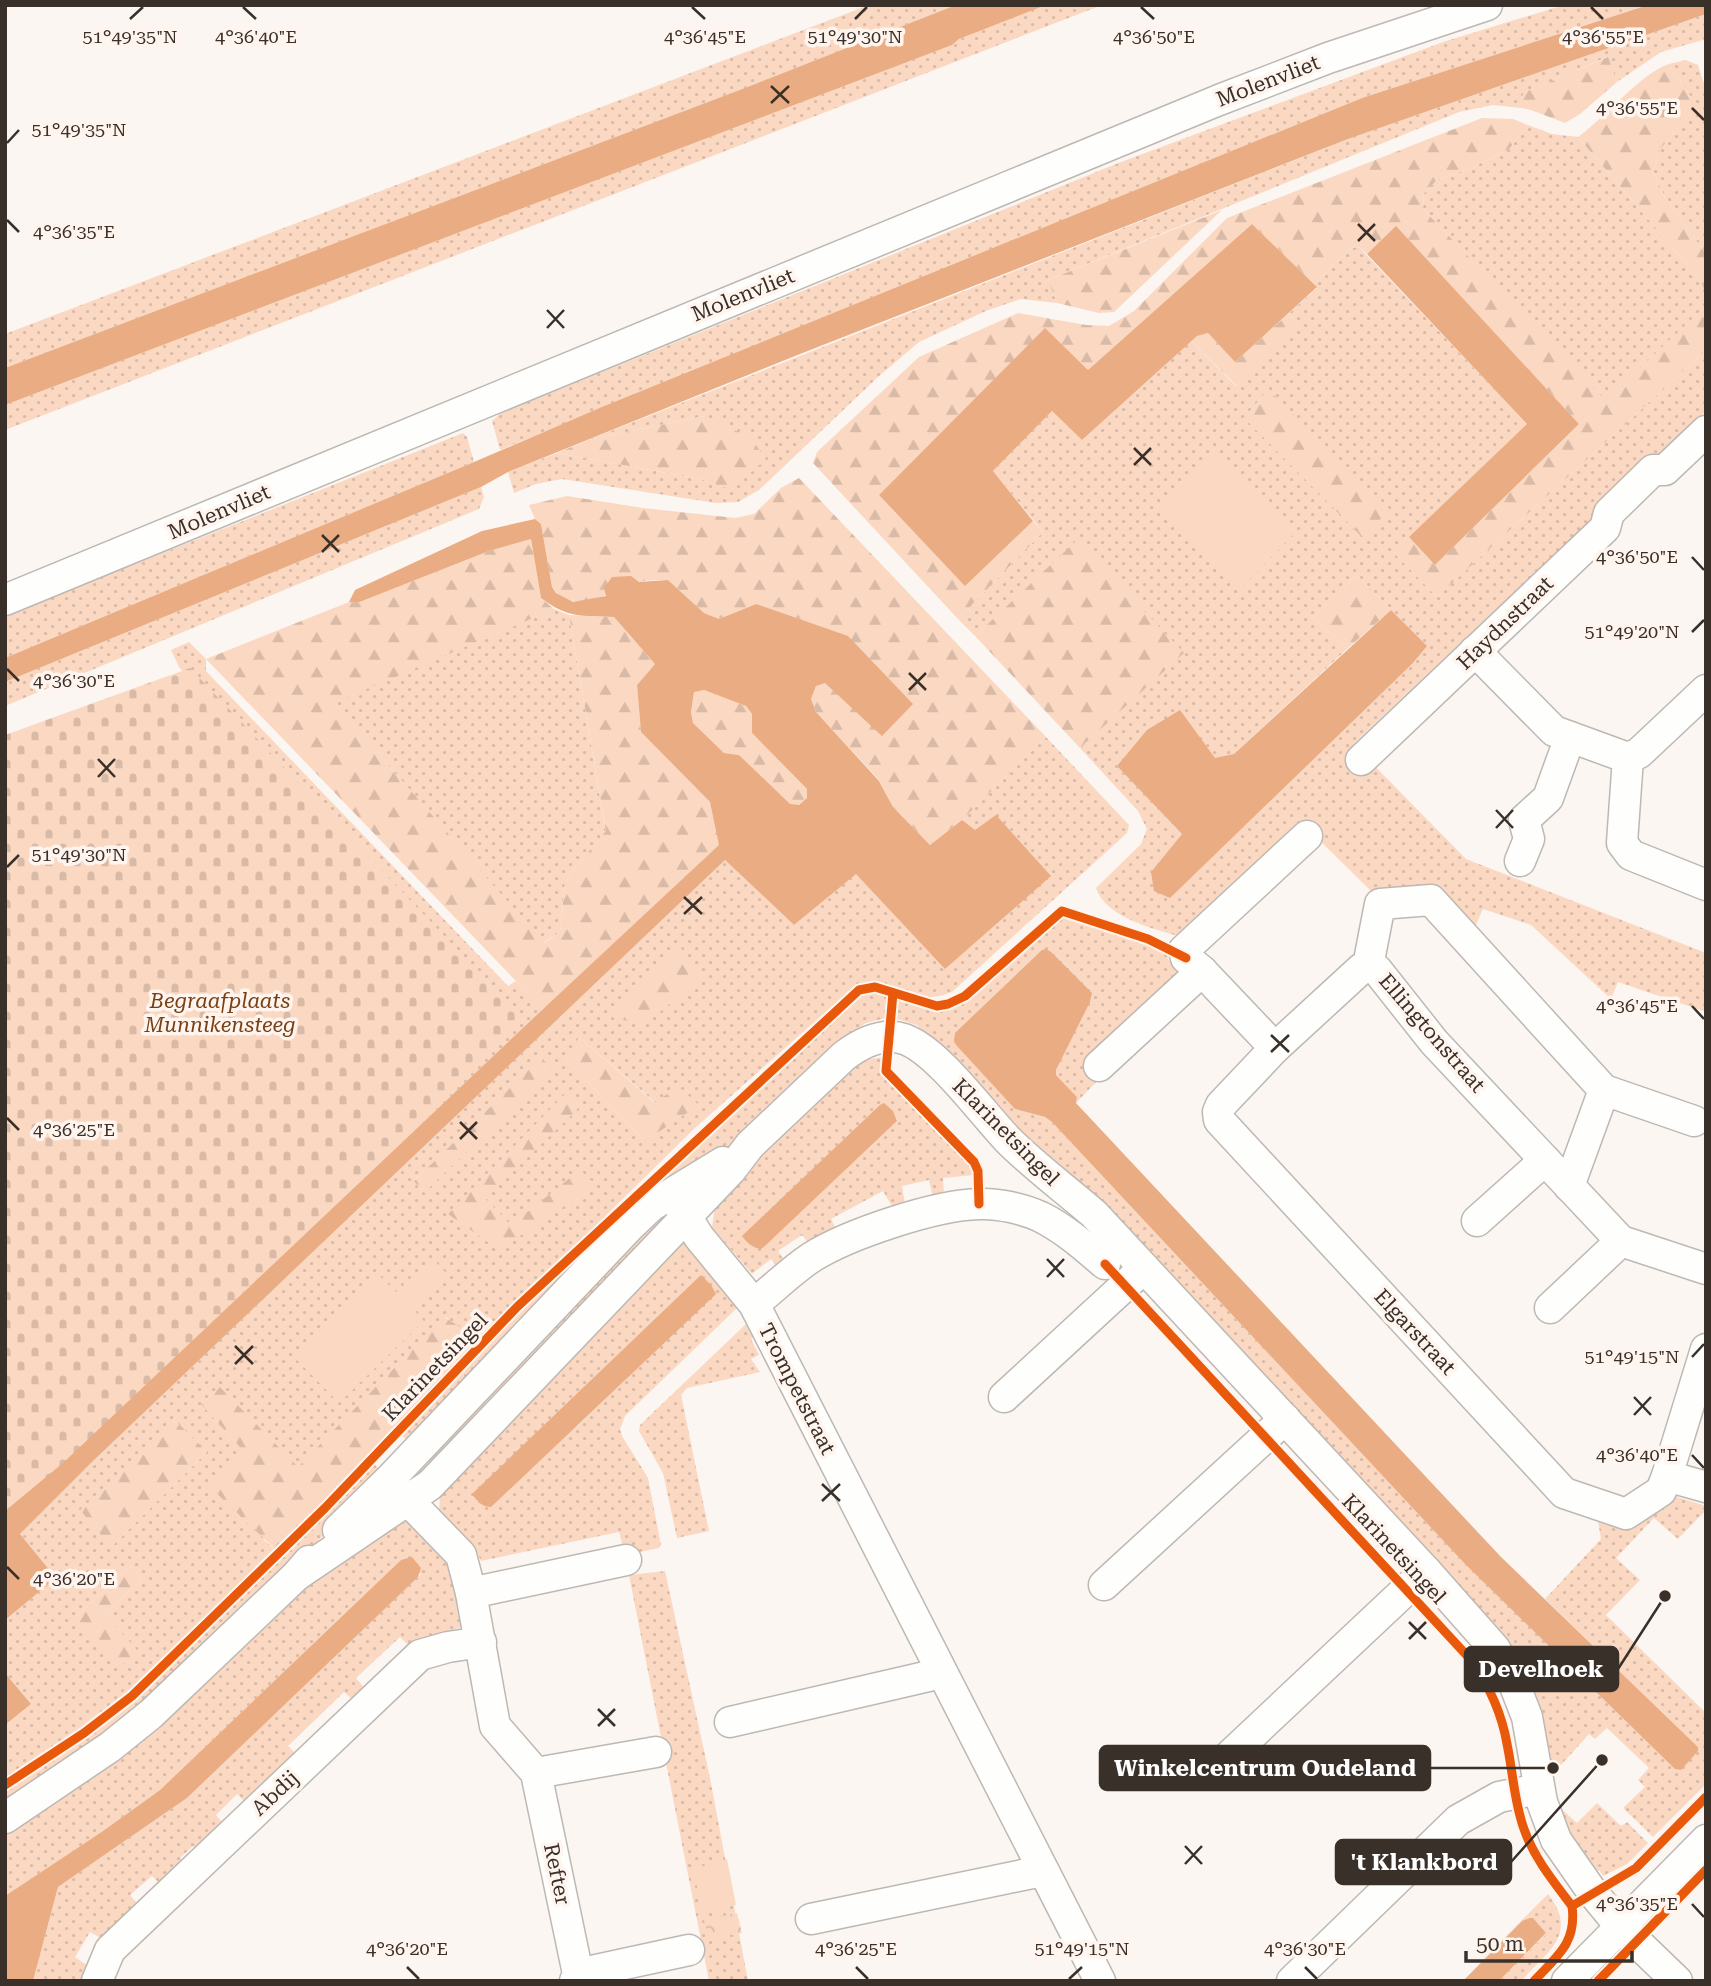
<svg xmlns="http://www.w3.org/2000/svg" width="1711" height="1986" viewBox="0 0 1711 1986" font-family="'Roboto Serif',serif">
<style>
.grass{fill:url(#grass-dots);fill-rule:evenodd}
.forest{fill:url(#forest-firs)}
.cemetery{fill:url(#cemetery-stones)}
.park{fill:url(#park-crowns)}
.pitch{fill:#fbd8c2}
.water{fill:#eaac82;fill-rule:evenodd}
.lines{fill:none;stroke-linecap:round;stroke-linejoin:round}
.minor-casing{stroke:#beb8b3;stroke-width:33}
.minor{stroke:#fefefd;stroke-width:30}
.cycleway-casing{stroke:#fff5ee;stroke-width:13}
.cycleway{stroke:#e8590c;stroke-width:9}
.ticks{fill:none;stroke:#3a302a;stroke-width:2.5}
.labels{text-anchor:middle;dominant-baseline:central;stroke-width:7;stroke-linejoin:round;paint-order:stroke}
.street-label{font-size:21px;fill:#3a302a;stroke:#fff5ee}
.park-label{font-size:21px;font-style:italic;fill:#794016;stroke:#fff5ee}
.ticks-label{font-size:18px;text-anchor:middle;fill:#3a302a;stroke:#fff5ee;stroke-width:7;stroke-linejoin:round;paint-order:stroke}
.leader{fill:none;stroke:#3a302a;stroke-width:2.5}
.callout-dot{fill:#3a302a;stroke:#fff5ee;stroke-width:2.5}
.callout{fill:#3a302a;stroke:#3a302a;stroke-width:2.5}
.callout-label{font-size:23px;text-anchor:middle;font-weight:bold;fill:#fff}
</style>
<defs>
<pattern id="grass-dots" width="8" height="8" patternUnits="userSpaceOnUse" patternTransform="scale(1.75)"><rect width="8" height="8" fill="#fbd8c2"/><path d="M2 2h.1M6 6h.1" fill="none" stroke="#d8baa7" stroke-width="1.8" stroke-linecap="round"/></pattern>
<pattern id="forest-firs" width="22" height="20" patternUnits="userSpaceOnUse" patternTransform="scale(1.75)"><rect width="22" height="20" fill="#fbd8c2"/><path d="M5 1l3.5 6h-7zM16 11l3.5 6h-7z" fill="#d8baa7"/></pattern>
<pattern id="cemetery-stones" width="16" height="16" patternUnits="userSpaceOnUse" patternTransform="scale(1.75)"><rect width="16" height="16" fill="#fbd8c2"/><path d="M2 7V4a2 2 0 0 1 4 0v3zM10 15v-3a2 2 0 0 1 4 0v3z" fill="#d8baa7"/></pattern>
<pattern id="park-crowns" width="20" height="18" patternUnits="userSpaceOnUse" patternTransform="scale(1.75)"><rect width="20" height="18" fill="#fbd8c2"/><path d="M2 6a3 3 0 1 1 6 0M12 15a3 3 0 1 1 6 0" fill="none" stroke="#d8baa7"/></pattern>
</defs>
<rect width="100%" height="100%" fill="#fbf6f2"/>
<!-- grass -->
<g class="grass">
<polygon points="869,5 956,5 737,91 5,368 5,334"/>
<polygon points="1046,5 1102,5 5,430 5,405 952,45 959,39"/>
<polygon points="1564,5 1648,5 1362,98 500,450 492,421 501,413 1121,162 1443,42"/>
<polygon points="1706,14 1706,39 1661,52 1617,82 1607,57 1524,93 1521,108 1493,105 1459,112 1048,280 1057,303 1021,299 988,310 919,342 878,377 759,490 738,502 716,503 562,479 536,484 514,493 508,472 557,453 700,479 732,489 705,416 588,440 1348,139"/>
<polygon points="1686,60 1698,65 1706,90 1706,254 1665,197 1653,172 1660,149 1691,113 1691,97 1669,64"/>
<polygon points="1528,125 1552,134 1578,137 1701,281 1706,294 1704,308 1605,401 1423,209 1424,193 1437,180 1471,168 1509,149"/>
<path d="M 1359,247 L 1527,424 L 1394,553 L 1437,597 L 1706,350 L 1706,411 L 1353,744 L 1466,859 L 1706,953 L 1706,1012 L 1618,982 L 1611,999 L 1531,925 L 1483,909 L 1472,934 L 1374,894 L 1300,821 L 1181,932 L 1187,939 C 1158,929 1107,920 1096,888 L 1141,844 L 1147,829 L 1138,811 L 1080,748 L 1183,653 L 1077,541 L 975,636 L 958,619 L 1043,532 L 993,471 L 1052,411 L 1082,440 L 1191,341 L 1236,386 L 1301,326 L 1288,314 L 1317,288 L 1314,284 L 1351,248 ZM 1357,575 L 1426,646 L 1412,664 L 1169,898 L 1151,872 L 1182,834 L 1117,766 L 1215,759 L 1234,754 L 1347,649 L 1314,617 Z"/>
<polygon points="463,433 467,437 474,462 5,658 5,616"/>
<polygon points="481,487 484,497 479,509 5,706 5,682"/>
<polygon points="554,609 569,615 606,832 573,870 565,883 560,932 543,943 333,702"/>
<polygon points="189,642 206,659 206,671 508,986 516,981 543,1009 63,1463 5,1492 228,719 179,667 171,650"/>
<path d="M 1046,737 L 1129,825 L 1127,833 L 952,992 C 946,994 938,997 931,997 C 905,998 881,976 856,985 L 696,1127 L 475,1344 L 446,1317 L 299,1471 L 220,1387 L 201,1404 L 245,1453 L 264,1540 L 277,1551 L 119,1700 L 58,1747 L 5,1780 L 5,1725 L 31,1704 L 5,1673 L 5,1620 L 56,1578 L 20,1534 L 93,1461 L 725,860 L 794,925 L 856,873 L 974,831 L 962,820 ZM 580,1038 L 656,1103 L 645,1141 L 566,1060 ZM 552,1069 L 424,1192 L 423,1192 L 414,1180 ZM 175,1421 L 207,1452 L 111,1547 ZM 131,1566 L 142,1579 L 105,1614 L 75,1618 Z"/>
<path d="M 1070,917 L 1167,953 L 1170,955 L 1167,958 L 1185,977 L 1101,1077 L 1076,1103 L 1077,1097 L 1056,1075 L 1056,1070 L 1092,997 L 1015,1109 L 1045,1117 L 1052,1122 L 1465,1564 L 1678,1770 L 1698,1747 L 1545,1599 L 1601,1539 L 1597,1515 L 1629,1526 L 1677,1497 L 1706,1506 L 1706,1510 L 1678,1539 L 1654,1518 L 1616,1558 L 1640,1580 L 1606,1615 L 1706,1713 L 1706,1784 L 1653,1837 L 1623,1808 L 1645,1787 L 1638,1780 L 1649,1768 L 1607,1728 L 1595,1739 L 1589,1734 L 1561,1765 L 1548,1767 L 1538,1716 L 1048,1163 L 922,1030 L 917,1025 L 897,1019 L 899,1000 C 924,1007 942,1016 966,1001 L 1055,922 L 1059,918 Z"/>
<polygon points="869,990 888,995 886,1018 866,1023 858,1028 731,1146 706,1165 669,1176 666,1173 851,1000"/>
<path d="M 884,1057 L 885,1078 L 968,1163 L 974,1175 L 943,1178 L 944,1196 L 933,1198 L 929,1180 L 902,1186 L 905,1204 L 893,1208 L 883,1191 L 831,1219 L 839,1235 L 813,1249 L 802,1235 L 778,1251 L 789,1267 L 782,1273 L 771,1259 L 752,1274 L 712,1227 L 715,1207 L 740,1169 L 842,1073 L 863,1060 ZM 893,1111 L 897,1121 L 765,1246 Z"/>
<polygon points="654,1184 660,1190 413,1445 400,1434 496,1334"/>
<polygon points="660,1211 668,1220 436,1469 422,1455"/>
<path d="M 683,1239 L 740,1305 L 625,1416 L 620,1429 L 622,1436 L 648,1478 L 661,1545 L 659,1548 L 625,1555 L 619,1532 L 481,1561 L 475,1548 L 439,1511 L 440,1495 ZM 702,1275 L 647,1359 L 578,1425 L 478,1502 L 473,1494 Z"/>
<polygon points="746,1324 749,1324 755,1336 751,1339 759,1355 751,1359 760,1372 687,1388 681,1395 709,1531 677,1538 663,1473 639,1431 640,1425"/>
<polygon points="373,1463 384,1473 330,1529 203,1651 124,1722 5,1804 5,1789 98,1727 146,1688 254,1584"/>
<polygon points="407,1516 452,1559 462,1599 456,1601 461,1627 450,1631 451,1637 413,1650 400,1637 356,1678 365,1689 354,1701 344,1692 288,1746 297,1755 249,1806 237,1794 216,1815 226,1827 200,1853 193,1846 180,1858 183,1862 163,1887 152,1876 130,1895 141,1908 106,1941 90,1932 75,1957 91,1968 88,1981 33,1981 58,1887 187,1798 421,1574 401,1560 160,1790 103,1831 5,1896 5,1829 337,1554"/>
<polygon points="665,1571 710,1778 748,1981 709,1981 629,1575"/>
<polygon points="1597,1803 1621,1826 1627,1822 1648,1843 1627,1864 1603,1876 1599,1870 1592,1874 1576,1852 1559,1807 1577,1823"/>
<path d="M 1548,1894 C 1579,1934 1548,1951 1521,1981 L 1499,1981 L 1546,1934 L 1522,1921 L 1461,1981 Z"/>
</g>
<!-- forest -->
<g class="forest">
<polygon points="1608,57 1617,82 1580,114 1565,123 1531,110 1521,108 1523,93"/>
<path d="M 1669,64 L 1691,97 L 1691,113 L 1660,149 L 1653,172 L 1665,197 L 1706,254 L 1706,294 L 1701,281 L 1578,137 C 1605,118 1641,73 1669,64 Z"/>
<polygon points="1482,118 1513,119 1528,125 1509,149 1471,168 1437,180 1424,193 1423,209 1605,400 1704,308 1706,304 1706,350 1437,597 1394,553 1409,537 1435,565 1579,424 1396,227 1367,254 1359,247 1351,248 1314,284 1252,224 1088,370 1045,329 879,495 965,585 1033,521 1043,532 958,619 813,463 817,452 919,357 1018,313 1086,325 1109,326 1134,311 1227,218"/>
<polygon points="1222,210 1114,312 1099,313 1057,303 1048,280"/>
<polygon points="1288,314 1302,327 1237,386 1191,341 1197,336 1208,333 1235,362"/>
<polygon points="1268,389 1390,510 1362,537 1244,418"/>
<polygon points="705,416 751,438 766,459 732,490 700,479 557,453 588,440"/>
<path d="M 799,478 L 1046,737 L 962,820 L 930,845 L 893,807 L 879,780 L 816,712 L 811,699 L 816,686 L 825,682 L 838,693 L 756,604 L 719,619 L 704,613 L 668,580 C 658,580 648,580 639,582 C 611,589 575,620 552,587 L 541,524 L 535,519 L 529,505 L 567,496 L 643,508 L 735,518 L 754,514 L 781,488 Z"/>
<polygon points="531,539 541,598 554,609 334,703 544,943 560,932 565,883 573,870 606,831 569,615 614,617 655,664 637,685 641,732 710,802 720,845 543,1009 206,659 349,602 357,603 489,551"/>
<polygon points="1077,540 1184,653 1080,748 975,636"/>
<polygon points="1357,575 1391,610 1347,649 1314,617"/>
<polygon points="704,690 746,706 752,714 752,733 807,789 807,798 799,805 790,805 739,755 724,753 693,723 691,712 694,691"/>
<polygon points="681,948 703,977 644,1025 611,1017 660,965"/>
<polygon points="579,1037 655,1103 678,1086 699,1105 645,1141 566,1060"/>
<polygon points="541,1058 553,1069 424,1193 414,1181"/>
<polygon points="565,1094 578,1109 485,1198 511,1225 580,1170 596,1185 499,1250 448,1214"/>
<polygon points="444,1317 462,1328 461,1330 475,1344 277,1551 211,1488 245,1453 201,1404 220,1387 298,1467"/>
<polygon points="176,1421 207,1452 111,1547 80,1510"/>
<polygon points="131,1566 142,1579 105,1614 138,1651 120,1666 75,1618"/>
</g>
<!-- cemetery -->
<polygon class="cemetery" points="190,668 522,1018 5,1525 5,735"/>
<!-- park -->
<polygon class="park" points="737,1913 742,1933 709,1939 704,1920"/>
<!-- pitch -->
<g class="pitch">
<polygon points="1218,451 1297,531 1239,590 1161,509"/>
<polygon points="432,1258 450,1277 415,1311 424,1321 339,1403 294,1357 378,1274 396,1292"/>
<polygon points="727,1859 736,1905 703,1913 693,1869"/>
</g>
<!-- water -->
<g class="water">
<polygon points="956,5 1046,5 959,39 952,45 5,405 5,368 737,91"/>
<polygon points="1648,5 1706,5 1706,14 1348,139 800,354 508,472 481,487 5,682 5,658 474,462 602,407 1362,98"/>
<polygon points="1252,224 1317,287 1235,362 1208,333 1197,336 1082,440 1052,411 993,471 1033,521 965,586 879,495 1045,328 1088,370"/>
<polygon points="1396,226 1579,424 1435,565 1409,537 1527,424 1367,254"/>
<path d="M 535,519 L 541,524 L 552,587 L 556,593 L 573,602 L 606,596 L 604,588 L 612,577 L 631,576 L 639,582 L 668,580 L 704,613 L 719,619 L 756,604 L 848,636 L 913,704 L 882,736 L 825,683 L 816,686 L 811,699 L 816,712 L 879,781 L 893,807 L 930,845 L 962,820 L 975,830 L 996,815 L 1051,876 L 945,969 L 856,874 L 794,925 L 725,860 L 93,1461 L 20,1534 L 56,1578 L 5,1620 L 5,1511 L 63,1463 L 543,1009 L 719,845 L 710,802 L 641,732 L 637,685 L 655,664 L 614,617 C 581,615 569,619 541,598 L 531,539 L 489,551 L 357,603 L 349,602 L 355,590 L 482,531 ZM 704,690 L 746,706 L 752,714 L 752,733 L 807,789 L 807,798 L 799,805 L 790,804 L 739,755 L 724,753 L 693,723 L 691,712 L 694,692 Z"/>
<polygon points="1391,610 1427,646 1412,664 1170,898 1154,891 1151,872 1182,834 1117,766 1147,730 1180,710 1215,758 1234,754"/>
<polygon points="1046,949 1051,952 1092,993 1090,1002 1056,1070 1056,1075 1077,1097 1076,1103 1501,1557 1698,1747 1698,1751 1681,1770 1675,1769 1465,1564 1052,1122 1045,1117 1015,1109 957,1046 954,1042 955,1033 1042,950"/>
<path d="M 884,1103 L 893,1111 L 897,1121 L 765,1246 L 761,1249 C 753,1248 747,1243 742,1236 L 880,1105 Z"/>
<path d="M 701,1275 L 711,1285 L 716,1294 L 491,1507 C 482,1507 477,1501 472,1494 Z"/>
<polygon points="412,1557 421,1568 418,1577 187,1798 58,1887 33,1981 5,1981 5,1896 103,1831 160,1790 401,1560"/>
<polygon points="5,1673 31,1704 5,1725"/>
<polygon points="1530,1918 1533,1918 1546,1933 1499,1981 1463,1981 1522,1921"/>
</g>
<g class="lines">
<!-- minor casing -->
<g class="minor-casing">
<g id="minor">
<polyline points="5,600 1219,100 1328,58 1487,5"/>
<polyline points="1475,651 1554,731 1628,758 1639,753 1706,690"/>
<polyline points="1628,758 1622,843 1631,855 1706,885"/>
<polyline points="1361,760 1605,528 1609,513 1653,470 1665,470 1706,431"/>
<polyline points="1520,861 1529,839 1524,820 1548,798 1570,737"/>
<polyline points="1368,966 1361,969 1275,1048 1221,1105 1218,1112 1219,1120 1564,1493 1626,1514 1661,1491 1667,1476 1706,1487"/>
<polyline points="1275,1048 1202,971 1186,958 1184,950 1307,836"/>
<polyline points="1099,1066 1202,971"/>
<polyline points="1694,1121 1604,1090 1431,900 1380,904 1368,966 1377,970 1434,1042 1621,1241 1706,1269"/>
<polyline points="1569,1186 1604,1090"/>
<polyline points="675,1199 699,1237 754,1304 1100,1981"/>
<polyline points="1477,1221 1545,1160"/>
<path d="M 754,1304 C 773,1289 792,1270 812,1257 C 849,1234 935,1205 979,1204 C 998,1203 1024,1209 1041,1217 C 1065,1229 1085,1247 1105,1264"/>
<polyline points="1550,1308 1621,1241"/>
<polyline points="1004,1397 1144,1268"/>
<polyline points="1667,1476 1706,1349"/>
<polyline points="396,1488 461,1555 471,1593 495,1726 536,1773 578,1974 575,1981"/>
<polyline points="338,1530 389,1480 631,1225 651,1206 723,1162"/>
<path d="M 297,1575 L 430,1485 L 730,1171 L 750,1145 L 844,1056 C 861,1043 882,1032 904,1039 C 937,1050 983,1114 1008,1140 C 1035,1167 1065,1189 1094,1214 L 1426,1571 L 1495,1649 L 1513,1681 L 1527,1717 L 1542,1802 L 1556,1840 L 1593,1893 L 1621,1927 L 1677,1981"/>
<polyline points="1104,1585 1285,1419"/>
<polyline points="471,1593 626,1560"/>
<polyline points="730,1722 942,1673"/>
<polyline points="1225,1760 1426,1571"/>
<polyline points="536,1773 656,1752"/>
<polyline points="5,1818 110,1747 151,1714 297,1575 309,1561"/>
<polyline points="811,1919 1042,1871"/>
<polyline points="578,1974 689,1950"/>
<polyline points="97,1981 110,1950 420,1655 448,1647 481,1642"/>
<polyline points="1292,1981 1458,1820 1499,1797 1539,1789"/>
<polyline points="1567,1981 1706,1840"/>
</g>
</g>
<!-- minor -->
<use href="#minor" class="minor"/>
<!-- cycleway casing -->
<g class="cycleway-casing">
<g id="cycleway">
<polyline points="893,993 886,1071 974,1162 978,1171 979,1204"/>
<path d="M 1105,1264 L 1472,1661 C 1489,1686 1502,1714 1507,1744 C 1513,1772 1514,1802 1524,1829 C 1534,1858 1553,1881 1572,1906"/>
<polyline points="5,1785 84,1733 132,1696 325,1508 517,1307 859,990 875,987 937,1006 948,1004 965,996 1062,911 1148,939 1186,958"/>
<path d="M 1534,1981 C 1557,1956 1577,1943 1572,1906 L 1636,1868 L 1706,1797"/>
<polyline points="1598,1981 1706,1870"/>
</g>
</g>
<!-- cycleway -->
<use href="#cycleway" class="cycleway"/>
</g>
<!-- ticks -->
<path class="ticks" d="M 243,7 L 256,19M 692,7 L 705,19M 1141,7 L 1154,19M 1591,7 L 1603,19M 130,19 L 143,7M 855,19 L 867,7M 771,86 L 789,103M 771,103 L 789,86M 1692,108 L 1704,120M 7,143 L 19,130M 7,220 L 19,232M 1358,224 L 1375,241M 1358,241 L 1375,224M 547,310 L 564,328M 547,328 L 564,310M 1134,448 L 1151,465M 1134,465 L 1151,448M 322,535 L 339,552M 322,552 L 339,535M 1692,557 L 1704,570M 1692,632 L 1704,620M 7,669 L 19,681M 909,673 L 926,690M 909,690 L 926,673M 98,759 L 115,777M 98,777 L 115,759M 1496,810 L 1513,828M 1496,828 L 1513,810M 7,867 L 19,855M 684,897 L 702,914M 684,914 L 702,897M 1692,1006 L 1704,1019M 1271,1035 L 1289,1052M 1271,1052 L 1289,1035M 7,1118 L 19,1130M 460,1122 L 477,1139M 460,1139 L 477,1122M 1047,1259 L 1064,1277M 1047,1277 L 1064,1259M 235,1346 L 253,1364M 1692,1357 L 1704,1344M 235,1364 L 253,1346M 1634,1397 L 1651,1415M 1634,1415 L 1651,1397M 1692,1455 L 1704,1468M 822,1484 L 840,1501M 822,1501 L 840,1484M 7,1567 L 19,1579M 1409,1622 L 1426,1639M 1409,1639 L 1426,1622M 598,1709 L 615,1726M 598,1726 L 615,1709M 1185,1846 L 1202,1864M 1185,1864 L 1202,1846M 1692,1904 L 1704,1917M 407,1967 L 419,1979M 856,1967 L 868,1979M 1305,1967 L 1317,1979M 1069,1979 L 1082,1967"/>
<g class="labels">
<!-- street labels -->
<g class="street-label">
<text transform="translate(1268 81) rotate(-21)">Molenvliet</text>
<text transform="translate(743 295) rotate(-22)">Molenvliet</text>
<text transform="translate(219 512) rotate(-23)">Molenvliet</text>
<text transform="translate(1505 623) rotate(-44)">Haydnstraat</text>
<text transform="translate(1432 1033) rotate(49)">Ellingtonstraat</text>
<text transform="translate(1006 1132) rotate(45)">Klarinetsingel</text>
<text transform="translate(1415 1332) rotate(47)">Elgarstraat</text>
<text transform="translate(435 1367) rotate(-46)">Klarinetsingel</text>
<text transform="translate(797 1389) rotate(63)">Trompetstraat</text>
<text transform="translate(1394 1549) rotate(47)">Klarinetsingel</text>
<text transform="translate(275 1793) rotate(-43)">Abdij</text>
<text transform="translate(557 1874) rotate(78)">Refter</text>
</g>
<!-- park labels -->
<g class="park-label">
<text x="220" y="1001">Begraafplaats<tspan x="220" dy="24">Munnikensteeg</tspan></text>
</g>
</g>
<g class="ticks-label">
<text x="1603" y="43">4°36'55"E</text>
<text x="130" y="43">51°49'35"N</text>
<text x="256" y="43">4°36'40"E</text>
<text x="705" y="43">4°36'45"E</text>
<text x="855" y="43">51°49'30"N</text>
<text x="1154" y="43">4°36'50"E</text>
<text x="1637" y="114">4°36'55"E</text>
<text x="79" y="136">51°49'35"N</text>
<text x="74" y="238">4°36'35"E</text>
<text x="1637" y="563">4°36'50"E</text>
<text x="1632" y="638">51°49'20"N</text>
<text x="74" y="687">4°36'30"E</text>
<text x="79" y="861">51°49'30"N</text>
<text x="1637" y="1012">4°36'45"E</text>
<text x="74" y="1136">4°36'25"E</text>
<text x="1632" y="1363">51°49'15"N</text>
<text x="1637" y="1461">4°36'40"E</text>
<text x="74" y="1585">4°36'20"E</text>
<text x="1637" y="1910">4°36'35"E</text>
<text x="407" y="1955">4°36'20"E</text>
<text x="856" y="1955">4°36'25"E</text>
<text x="1082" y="1955">51°49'15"N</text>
<text x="1305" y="1955">4°36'30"E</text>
</g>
<!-- callouts -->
<path class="leader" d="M1665 1596L1618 1669M1553 1768L1430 1768M1602 1760L1511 1862"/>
<g class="callout-dot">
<circle cx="1665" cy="1596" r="7"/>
<circle cx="1553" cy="1768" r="7"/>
<circle cx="1602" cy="1760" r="7"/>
</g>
<g class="callout">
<rect x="1465" y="1647" width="153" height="44" rx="7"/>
<rect x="1100" y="1746" width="330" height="44" rx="7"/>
<rect x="1336" y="1840" width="175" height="44" rx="7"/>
</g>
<g class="callout-label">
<text x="1541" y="1677">Develhoek</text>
<text x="1265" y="1776">Winkelcentrum Oudeland</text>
<text x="1424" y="1870">'t Klankbord</text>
</g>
<!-- border -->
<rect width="1711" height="1986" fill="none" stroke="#3a302a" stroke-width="14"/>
<!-- scale -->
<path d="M1466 1951v10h166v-10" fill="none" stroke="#3a302a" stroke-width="3.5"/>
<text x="1476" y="1951" font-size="21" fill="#3a302a" stroke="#fff5ee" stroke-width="5" paint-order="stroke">50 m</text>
</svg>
